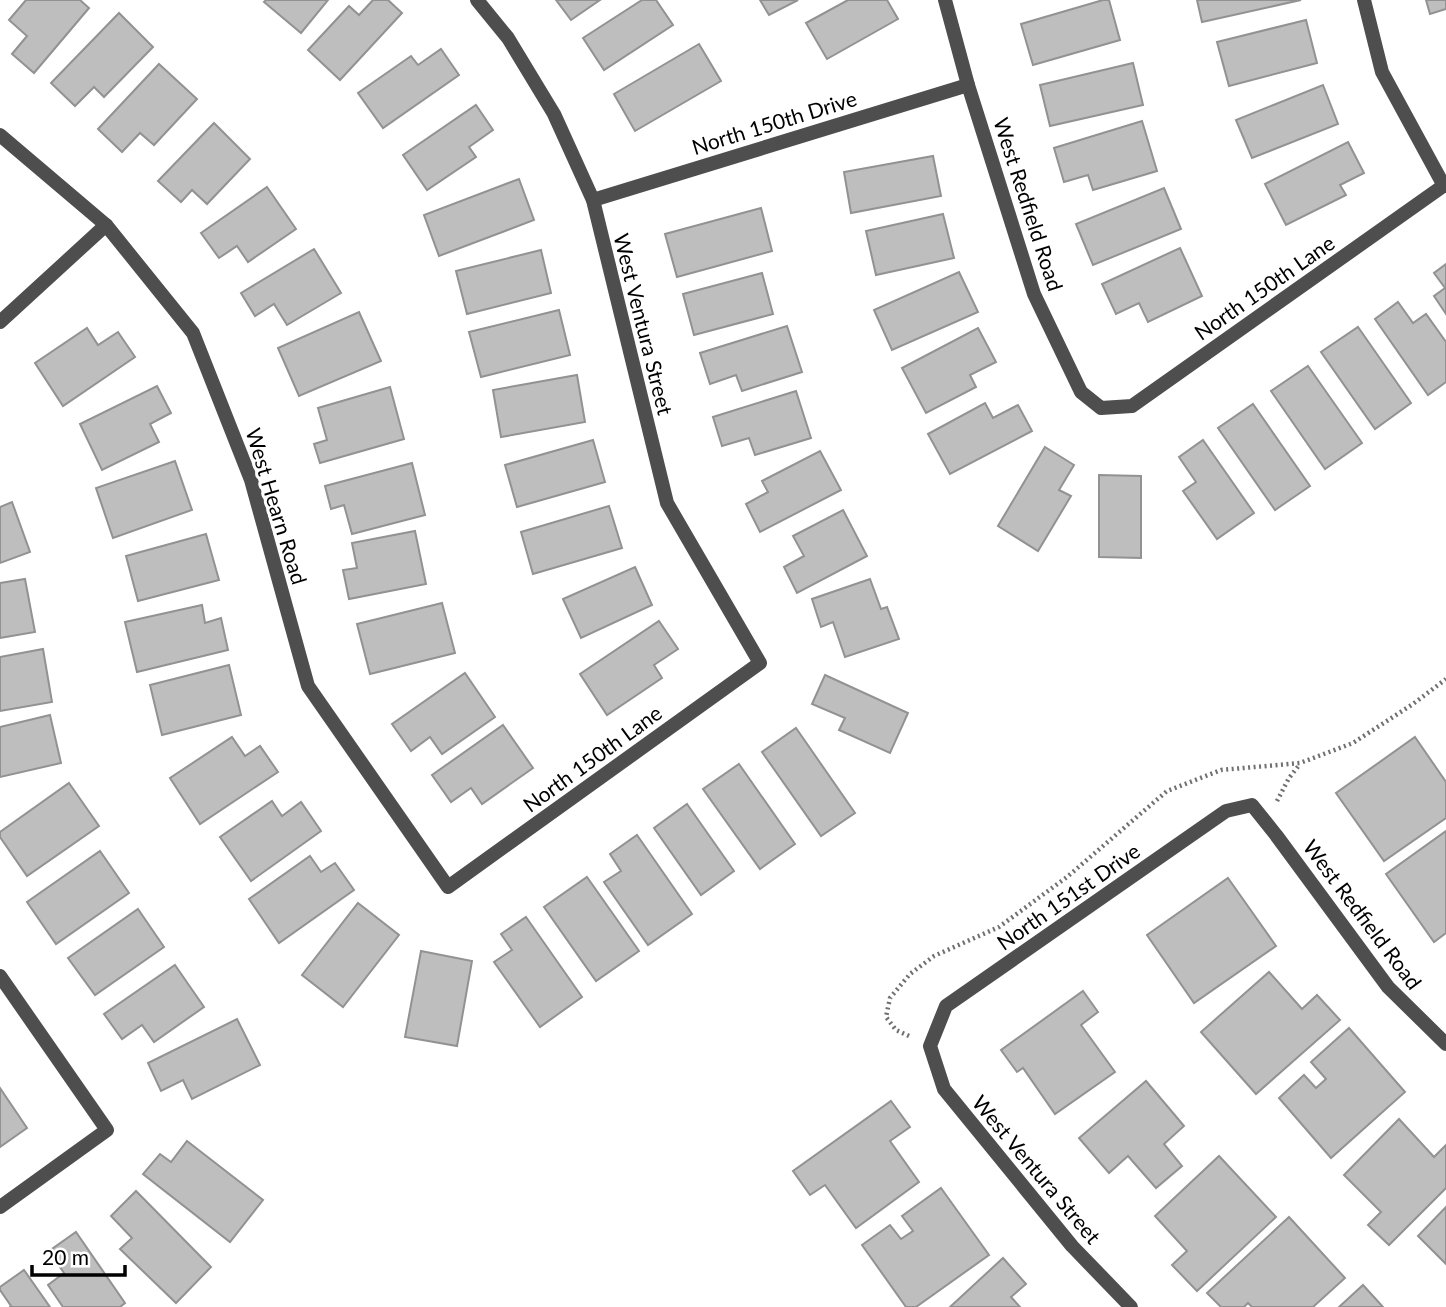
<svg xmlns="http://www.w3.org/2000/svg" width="1446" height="1307" viewBox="0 0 1446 1307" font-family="Lato,sans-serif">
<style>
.building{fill:#bebebe;stroke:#929292;stroke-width:2}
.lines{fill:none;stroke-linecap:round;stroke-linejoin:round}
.path{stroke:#707070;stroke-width:4.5;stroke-dasharray:2 3.5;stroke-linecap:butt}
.minor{stroke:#4e4e4e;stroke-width:14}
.labels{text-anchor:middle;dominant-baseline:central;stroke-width:6;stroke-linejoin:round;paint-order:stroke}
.street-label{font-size:21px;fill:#000;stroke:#fff}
</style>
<rect width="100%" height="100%" fill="#fff"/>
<!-- building -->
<g class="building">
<polygon points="26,0 80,0 89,8 34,73 12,54 27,36 9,20"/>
<polygon points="266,0 328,0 301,33 264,2"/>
<polygon points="373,0 388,0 402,13 340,80 308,50 349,6 359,15"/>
<polygon points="556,0 600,0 571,20"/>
<polygon points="642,0 656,0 673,25 604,70 583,38"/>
<polygon points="760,0 798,0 769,15"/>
<polygon points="848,0 887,0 898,19 827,59 806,23"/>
<polygon points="1103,0 1109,0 1120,40 1033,65 1021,24"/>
<polygon points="1197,0 1301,0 1202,22"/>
<polygon points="1426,0 1446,0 1446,9 1430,14"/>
<polygon points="119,13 153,47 104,97 94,87 75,106 51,83"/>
<polygon points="1306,20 1317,63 1229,86 1217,42"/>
<polygon points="699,44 721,81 635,131 614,94"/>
<polygon points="441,49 459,75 383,128 358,93 411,56 418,65"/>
<polygon points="1133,63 1143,105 1050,126 1040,85"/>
<polygon points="159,64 197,99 154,145 140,133 122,152 98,129"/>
<polygon points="1323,85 1338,124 1252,158 1236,120"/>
<polygon points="476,105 493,130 469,147 476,157 427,190 403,155"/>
<polygon points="1142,121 1157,171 1093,190 1088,175 1064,182 1054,148"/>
<polygon points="214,123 250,159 207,204 192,190 181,202 158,181"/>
<polygon points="1348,142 1364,173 1340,185 1346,195 1286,225 1265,184"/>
<polygon points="933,156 941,196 851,213 844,172"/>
<polygon points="519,179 534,220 439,256 424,215"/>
<polygon points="267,187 296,229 248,262 237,246 219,258 201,233"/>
<polygon points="1164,188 1181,229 1093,265 1076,224"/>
<polygon points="761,208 772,251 677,277 665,234"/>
<polygon points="943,214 954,258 876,275 866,231"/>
<polygon points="1180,248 1202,296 1148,322 1139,303 1116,314 1102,284"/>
<polygon points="314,249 341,293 287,325 274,304 255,316 241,293"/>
<polygon points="541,250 551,293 467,314 456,271"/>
<polygon points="1446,264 1446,314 1434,296 1445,288 1434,273"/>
<polygon points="959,272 978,312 892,350 874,310"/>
<polygon points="762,273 773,314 694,335 683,294"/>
<polygon points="1398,302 1413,323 1426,314 1446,342 1446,382 1428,395 1375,319"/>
<polygon points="559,310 570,355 481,377 469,332"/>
<polygon points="359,312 381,361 299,396 278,348"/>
<polygon points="787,326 802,372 742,391 736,375 710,384 700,353"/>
<polygon points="1358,327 1411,403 1375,429 1321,352"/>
<polygon points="87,328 98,345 118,332 135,357 63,406 35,363"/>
<polygon points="978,328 996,362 970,375 976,387 926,413 902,368"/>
<polygon points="1308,366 1362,443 1325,469 1271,391"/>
<polygon points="577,375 585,422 501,437 493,390"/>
<polygon points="157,386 171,413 150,424 159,442 102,470 80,424"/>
<polygon points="390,387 404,439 320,463 314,444 327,440 318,408"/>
<polygon points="796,391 811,438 755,455 749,438 722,446 713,417"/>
<polygon points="985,403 993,418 1018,405 1032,431 950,474 928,434"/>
<polygon points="1253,404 1310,486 1275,510 1218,428"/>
<polygon points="593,440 605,482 517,507 505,465"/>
<polygon points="1203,440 1254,513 1217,539 1183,491 1196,482 1179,457"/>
<polygon points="1045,447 1074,465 1059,490 1071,496 1038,551 998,526"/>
<polygon points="820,451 841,490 760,532 746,504 768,492 762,481"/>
<polygon points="175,461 192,510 113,538 96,488"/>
<polygon points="412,463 425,515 352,534 344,505 331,509 325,486"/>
<polygon points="1099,475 1141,476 1141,558 1099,557"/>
<polygon points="12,502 30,552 0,563 0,507"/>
<polygon points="609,506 622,548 533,574 521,532"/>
<polygon points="843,510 867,556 797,593 784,567 804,556 793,536"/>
<polygon points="415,531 426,584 349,599 343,570 357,568 352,543"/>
<polygon points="206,534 219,580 138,601 126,556"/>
<polygon points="635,567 652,605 581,638 563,599"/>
<polygon points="25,579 35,632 0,638 0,583"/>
<polygon points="870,579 881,609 887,607 899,639 845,657 833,622 821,627 812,599"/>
<polygon points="442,603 455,653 370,674 357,624"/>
<polygon points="202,605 205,623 221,618 228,650 137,672 125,622"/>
<polygon points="659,621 678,649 654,665 662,678 607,715 580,674"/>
<polygon points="43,649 52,702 0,711 0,657"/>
<polygon points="229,665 241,715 162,735 150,685"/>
<polygon points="465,673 495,717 442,754 430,737 411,751 392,724"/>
<polygon points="825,675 908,713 890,753 839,730 845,718 812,704"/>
<polygon points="50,715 61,763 0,777 0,727"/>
<polygon points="503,725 533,768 482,804 471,788 451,802 432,775"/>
<polygon points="796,728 855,813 821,836 762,752"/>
<polygon points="232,737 245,756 260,746 278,772 200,824 170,778"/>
<polygon points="1415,737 1446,782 1446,818 1384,861 1336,793"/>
<polygon points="739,764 795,844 760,869 703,789"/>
<polygon points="69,783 99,826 27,876 0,837 0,832"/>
<polygon points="272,801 282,816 301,802 321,831 251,881 220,837"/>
<polygon points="687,804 734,871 701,895 654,828"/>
<polygon points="1446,831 1446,933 1434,942 1386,874"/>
<polygon points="637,835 692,914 648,945 604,882 621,871 610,854"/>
<polygon points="100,851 129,893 56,944 27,902"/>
<polygon points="310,856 321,872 335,863 354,890 279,943 249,899"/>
<polygon points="587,877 639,951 596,981 544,907"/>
<polygon points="1228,878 1276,946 1194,1003 1147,935"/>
<polygon points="358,903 399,935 343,1007 302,975"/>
<polygon points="138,909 164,947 95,995 68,958"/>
<polygon points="526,917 582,997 540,1027 494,962 512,950 501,934"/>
<polygon points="421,951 472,961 457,1046 405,1037"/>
<polygon points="175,965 204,1007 154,1042 142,1025 122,1039 104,1014"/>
<polygon points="1269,972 1302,1009 1317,995 1340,1020 1256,1094 1201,1032"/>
<polygon points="1083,991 1098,1012 1081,1025 1115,1072 1055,1114 1023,1068 1017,1072 1001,1050"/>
<polygon points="237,1019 260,1065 192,1099 183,1080 161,1091 148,1063"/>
<polygon points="1349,1028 1405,1092 1331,1158 1279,1098 1304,1075 1316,1088 1326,1079 1311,1062"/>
<polygon points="1146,1081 1184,1126 1164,1144 1182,1166 1156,1188 1128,1156 1109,1173 1079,1138"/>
<polygon points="0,1088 27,1128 0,1147"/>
<polygon points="891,1101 910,1127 890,1141 919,1182 856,1228 825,1185 810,1195 793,1171"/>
<polygon points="1399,1119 1434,1157 1446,1145 1446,1188 1389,1245 1368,1225 1381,1212 1344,1175"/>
<polygon points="187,1141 263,1200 230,1242 143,1174 160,1154 171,1162"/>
<polygon points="1219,1156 1276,1217 1197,1291 1172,1265 1187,1251 1155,1216"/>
<polygon points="941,1188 989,1255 916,1307 906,1307 862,1245 890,1225 901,1239 913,1231 902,1216"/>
<polygon points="136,1191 211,1267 176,1303 120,1249 132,1238 111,1216"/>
<polygon points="1446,1207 1446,1264 1418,1236"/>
<polygon points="1289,1217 1345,1278 1313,1307 1252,1307 1248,1303 1244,1307 1221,1307 1207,1293"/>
<polygon points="76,1232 125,1303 120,1307 63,1307 48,1285 64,1273 49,1251"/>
<polygon points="1003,1258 1026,1284 1011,1297 1020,1307 950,1307"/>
<polygon points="24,1270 50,1307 10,1307 11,1306 0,1290 0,1287"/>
<polygon points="1363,1285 1383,1307 1339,1307"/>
</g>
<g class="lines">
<!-- path -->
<g class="path">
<polyline points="1277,801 1289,778 1300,764"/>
<polyline points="909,1036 896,1030 886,1017 890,998 910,974 934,956 999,927 1067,877 1167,791 1221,770 1300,763 1353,743 1413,704 1446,679"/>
</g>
<!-- minor -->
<g class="minor">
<polyline points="945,0 968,85 1034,294 1081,392 1101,408 1132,406 1446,184"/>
<polyline points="1364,0 1382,72 1444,186"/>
<polyline points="0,135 106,225 193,333 251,480 308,686 448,887 760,663 667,503 593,200 554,114 508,38 477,0"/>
<polyline points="593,200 968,85"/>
<polyline points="0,322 106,225"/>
<polyline points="0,976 107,1130 0,1207"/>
<polyline points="1131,1307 1072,1246 944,1089 930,1046 946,1006 1226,811 1252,805 1276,835 1388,987 1446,1044"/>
</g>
</g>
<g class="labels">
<!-- street labels -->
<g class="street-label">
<text transform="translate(774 122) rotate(-17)">North 150th Drive</text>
<text transform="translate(1029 204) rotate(72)">West Redfield Road</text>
<text transform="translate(1264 287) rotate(-35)">North 150th Lane</text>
<text transform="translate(644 324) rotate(76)">West Ventura Street</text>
<text transform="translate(277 506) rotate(73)">West Hearn Road</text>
<text transform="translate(592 758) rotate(-36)">North 150th Lane</text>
<text transform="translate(1068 896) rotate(-35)">North 151st Drive</text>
<text transform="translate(1363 914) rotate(53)">West Redfield Road</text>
<text transform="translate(1037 1169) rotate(50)">West Ventura Street</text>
</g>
</g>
<!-- scale -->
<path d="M32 1265v10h93v-10" fill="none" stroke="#000000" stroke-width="3.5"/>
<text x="42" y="1265" font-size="21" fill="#000000" stroke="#ffffff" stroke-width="5" paint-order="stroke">20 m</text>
</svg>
